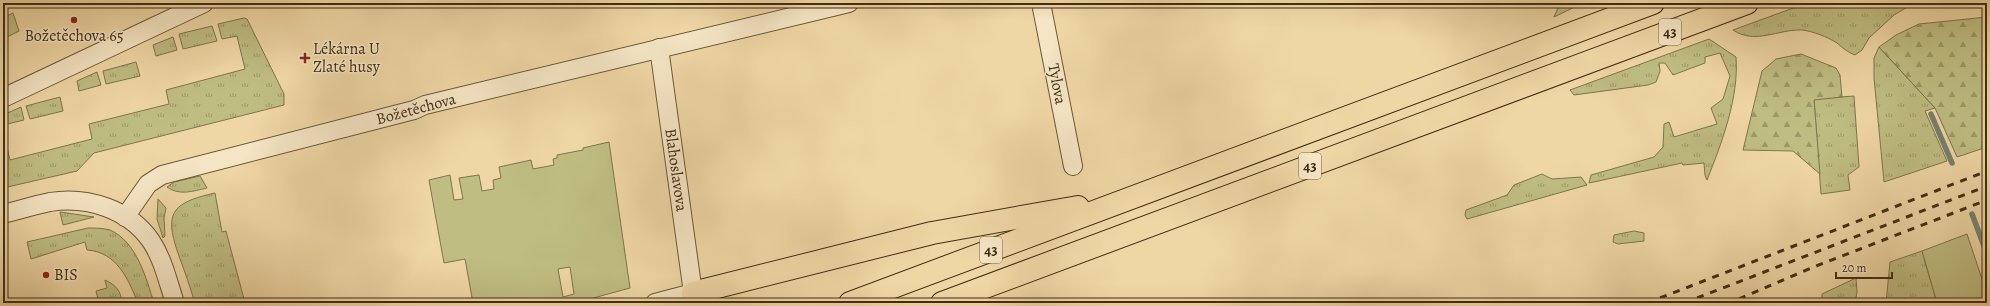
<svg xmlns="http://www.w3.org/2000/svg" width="1990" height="306" viewBox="0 0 1990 306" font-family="Alegreya,serif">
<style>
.grass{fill:url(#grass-tufts);stroke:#80754c}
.forest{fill:url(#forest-firs);stroke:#80754c}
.garden{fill:#bfbd82;stroke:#80754c;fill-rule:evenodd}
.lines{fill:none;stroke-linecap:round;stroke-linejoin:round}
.stream{stroke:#76816e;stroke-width:5.5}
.minor-casing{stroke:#6c5839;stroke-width:20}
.trunk-casing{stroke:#402d15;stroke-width:24}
.minor{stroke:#f5e5c4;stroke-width:18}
.trunk{stroke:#efd7a5;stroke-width:22}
.rail{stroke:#402d15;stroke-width:3;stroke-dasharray:7 7;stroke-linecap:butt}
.poi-dot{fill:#8f2418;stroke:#f5e5c4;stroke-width:1.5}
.labels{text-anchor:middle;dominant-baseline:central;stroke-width:3;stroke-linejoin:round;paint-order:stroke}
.shield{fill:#f5e5c4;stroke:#76644a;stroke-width:1}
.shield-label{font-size:15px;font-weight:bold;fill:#402d15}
.poi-label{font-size:16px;fill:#402d15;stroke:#f5e5c4;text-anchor:start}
.street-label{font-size:16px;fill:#402d15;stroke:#f5e5c4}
</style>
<defs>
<pattern id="grass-tufts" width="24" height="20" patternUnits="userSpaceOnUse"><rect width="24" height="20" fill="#bfbd82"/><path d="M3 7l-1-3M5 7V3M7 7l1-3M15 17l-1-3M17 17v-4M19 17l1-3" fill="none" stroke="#9d9a69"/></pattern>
<pattern id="forest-firs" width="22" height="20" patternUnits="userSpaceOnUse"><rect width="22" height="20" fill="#bfbd82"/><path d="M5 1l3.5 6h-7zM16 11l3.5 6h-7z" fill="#9d9a69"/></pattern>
</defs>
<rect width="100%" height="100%" fill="#efd7a5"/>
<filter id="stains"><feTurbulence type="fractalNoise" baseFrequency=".005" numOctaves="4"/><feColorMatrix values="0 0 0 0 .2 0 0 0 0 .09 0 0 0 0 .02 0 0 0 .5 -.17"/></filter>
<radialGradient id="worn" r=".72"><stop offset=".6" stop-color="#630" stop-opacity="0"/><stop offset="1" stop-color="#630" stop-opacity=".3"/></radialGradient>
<!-- grass -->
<g class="grass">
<path d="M 1807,3 L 1914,3 L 1894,15 L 1869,38 L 1862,50 L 1855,55 C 1847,52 1843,48 1837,43 C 1828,37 1812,31 1802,30 C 1778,29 1755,45 1733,30 Z"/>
<polygon points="13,13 19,31 3,39 3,18"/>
<polygon points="244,18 247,19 284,94 284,105 94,153 77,171 3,188 3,132 10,160 92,139 89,124 169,104 166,90 245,69 237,36 222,39 218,24"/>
<polygon points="212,26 217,41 183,49 179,34"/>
<polygon points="173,37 177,50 156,56 153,45"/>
<path d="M 1709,39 L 1736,57 C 1739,98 1722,142 1707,180 L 1705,175 L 1704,163 L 1683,165 L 1682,163 L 1589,183 L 1591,175 L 1654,157 L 1663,147 L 1664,124 L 1669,122 L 1674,137 L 1717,124 L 1711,108 L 1723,99 L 1730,76 L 1720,53 L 1705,57 L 1705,63 L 1673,75 L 1665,63 L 1659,63 L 1660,71 L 1656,82 L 1648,85 L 1574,95 L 1570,90 Z"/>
<polygon points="1879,47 1935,108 1925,111 1947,161 1884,182 1874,78 1874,58"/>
<polygon points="136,62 140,76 106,84 103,71"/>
<polygon points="97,72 101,85 79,91 77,81"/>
<polygon points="1854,96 1859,167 1848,175 1850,190 1821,194 1814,99"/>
<polygon points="60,97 63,111 30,119 26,106"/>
<polygon points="21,107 24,120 3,125 3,115"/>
<polygon points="1542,174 1552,179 1581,177 1587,185 1467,219 1465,215 1466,210 1507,195 1514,185"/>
<path d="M 200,176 L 207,188 C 193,191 180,196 167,187 L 174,182 Z"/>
<path d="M 215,193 L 222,232 L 226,231 L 245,303 L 195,303 C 190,287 185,272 179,256 C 164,214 170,203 215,193 Z"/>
<polygon points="158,199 166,208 164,218 165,236 163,238 157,219"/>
<polygon points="60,212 94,217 63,225"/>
<path d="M 88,228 C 95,228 103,228 110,230 C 137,242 146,278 154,303 L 138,303 C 128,279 117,252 87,250 L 85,242 L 31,259 L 27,242 Z"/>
<polygon points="1634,231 1644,233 1644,241 1618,244 1613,242 1614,235"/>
<polygon points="1922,251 1937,303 1886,303 1890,262"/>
<polygon points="1856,278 1857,292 1855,303 1822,303 1822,294"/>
<path d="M 105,280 C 116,285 121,291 122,303 L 99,303 L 96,291 L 107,288 Z"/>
</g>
<!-- forest -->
<g class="forest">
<polygon points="1987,17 1987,147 1957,157 1935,108 1879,47 1896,35 1919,24"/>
<polygon points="1801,54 1836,68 1840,75 1842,97 1814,100 1820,174 1793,151 1743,150 1762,71 1776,59"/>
</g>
<!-- garden -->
<g class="garden">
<polygon points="1560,3 1583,3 1554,17"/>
<path d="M 609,142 L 630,288 L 575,303 L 473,303 L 465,259 L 444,263 L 429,180 L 450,175 L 454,200 L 463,199 L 459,178 L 479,175 L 482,191 L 494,189 L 493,180 L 501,178 L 499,167 L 531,160 L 533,169 L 554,165 L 553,159 L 557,158 L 557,155 L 583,150 L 583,148 ZM 570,267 L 574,294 L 563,297 L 558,269 Z"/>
<polygon points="1967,234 1987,294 1987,303 1937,303 1922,251"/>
</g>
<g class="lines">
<!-- stream -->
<g class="stream">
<polyline points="1931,114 1952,163"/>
<polyline points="1972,214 1987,254"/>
</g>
<!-- minor casing -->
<g class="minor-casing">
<g id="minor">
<polyline points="1041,3 1073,166"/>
<polyline points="3,98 204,3"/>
<path d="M 3,214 C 19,210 35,205 50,202 C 87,196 129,209 151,241 C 163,259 168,282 175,303"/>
<polyline points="125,217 148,184 162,175 414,110 425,105 849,3"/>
<polyline points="655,303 693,293 659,48"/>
</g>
</g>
<!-- trunk casing -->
<g class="trunk-casing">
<g id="trunk">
<polyline points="693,293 932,233 1078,207"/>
<polyline points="850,303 1653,3"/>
<polyline points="942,303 1747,3"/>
</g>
</g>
<!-- minor -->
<use href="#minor" class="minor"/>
<!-- trunk -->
<use href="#trunk" class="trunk"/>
<!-- rail -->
<g class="rail">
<polyline points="1739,299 1811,268 1987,200"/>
<polyline points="1647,303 1987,171"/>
<polyline points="1684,303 1987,186"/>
</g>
</g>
<!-- markers -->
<g class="poi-dot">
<circle cx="74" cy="20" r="4"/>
<path d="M303 52h4v4h4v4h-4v4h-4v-4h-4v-4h4z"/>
<circle cx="46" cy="275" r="4"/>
</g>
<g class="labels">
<!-- shield labels -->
<g class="shield">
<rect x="1659" y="19" width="22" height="26" rx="3"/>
<rect x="1299" y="153" width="22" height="26" rx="3"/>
<rect x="980" y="237" width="22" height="26" rx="3"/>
</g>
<g class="shield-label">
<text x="1670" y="32">43</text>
<text x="1310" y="166">43</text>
<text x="991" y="250">43</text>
</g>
<!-- poi labels -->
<g class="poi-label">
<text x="74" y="36" text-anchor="middle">Božetěchova 65</text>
<text x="313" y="49">Lékárna U<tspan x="313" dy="18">Zlaté husy</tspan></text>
<text x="54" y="275">BIS</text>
</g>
<!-- street labels -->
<g class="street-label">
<text transform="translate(1057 84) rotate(79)">Tylova</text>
<text transform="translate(416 109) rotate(-15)">Božetěchova</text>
<text transform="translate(676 170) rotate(82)">Blahoslavova</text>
</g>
</g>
<!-- margin -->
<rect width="1990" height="306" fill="none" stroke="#efd7a5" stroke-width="16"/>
<rect x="4" y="4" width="1982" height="298" fill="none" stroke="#402d15" stroke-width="2"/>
<rect x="8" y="8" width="1974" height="290" fill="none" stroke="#402d15"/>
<!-- scale -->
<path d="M1836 272v6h56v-6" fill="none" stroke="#402d15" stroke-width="2"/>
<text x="1842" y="272" font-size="12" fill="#402d15" stroke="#f5e5c4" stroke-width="3" paint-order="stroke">20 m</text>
<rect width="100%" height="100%" filter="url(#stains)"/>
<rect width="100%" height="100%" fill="url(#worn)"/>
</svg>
